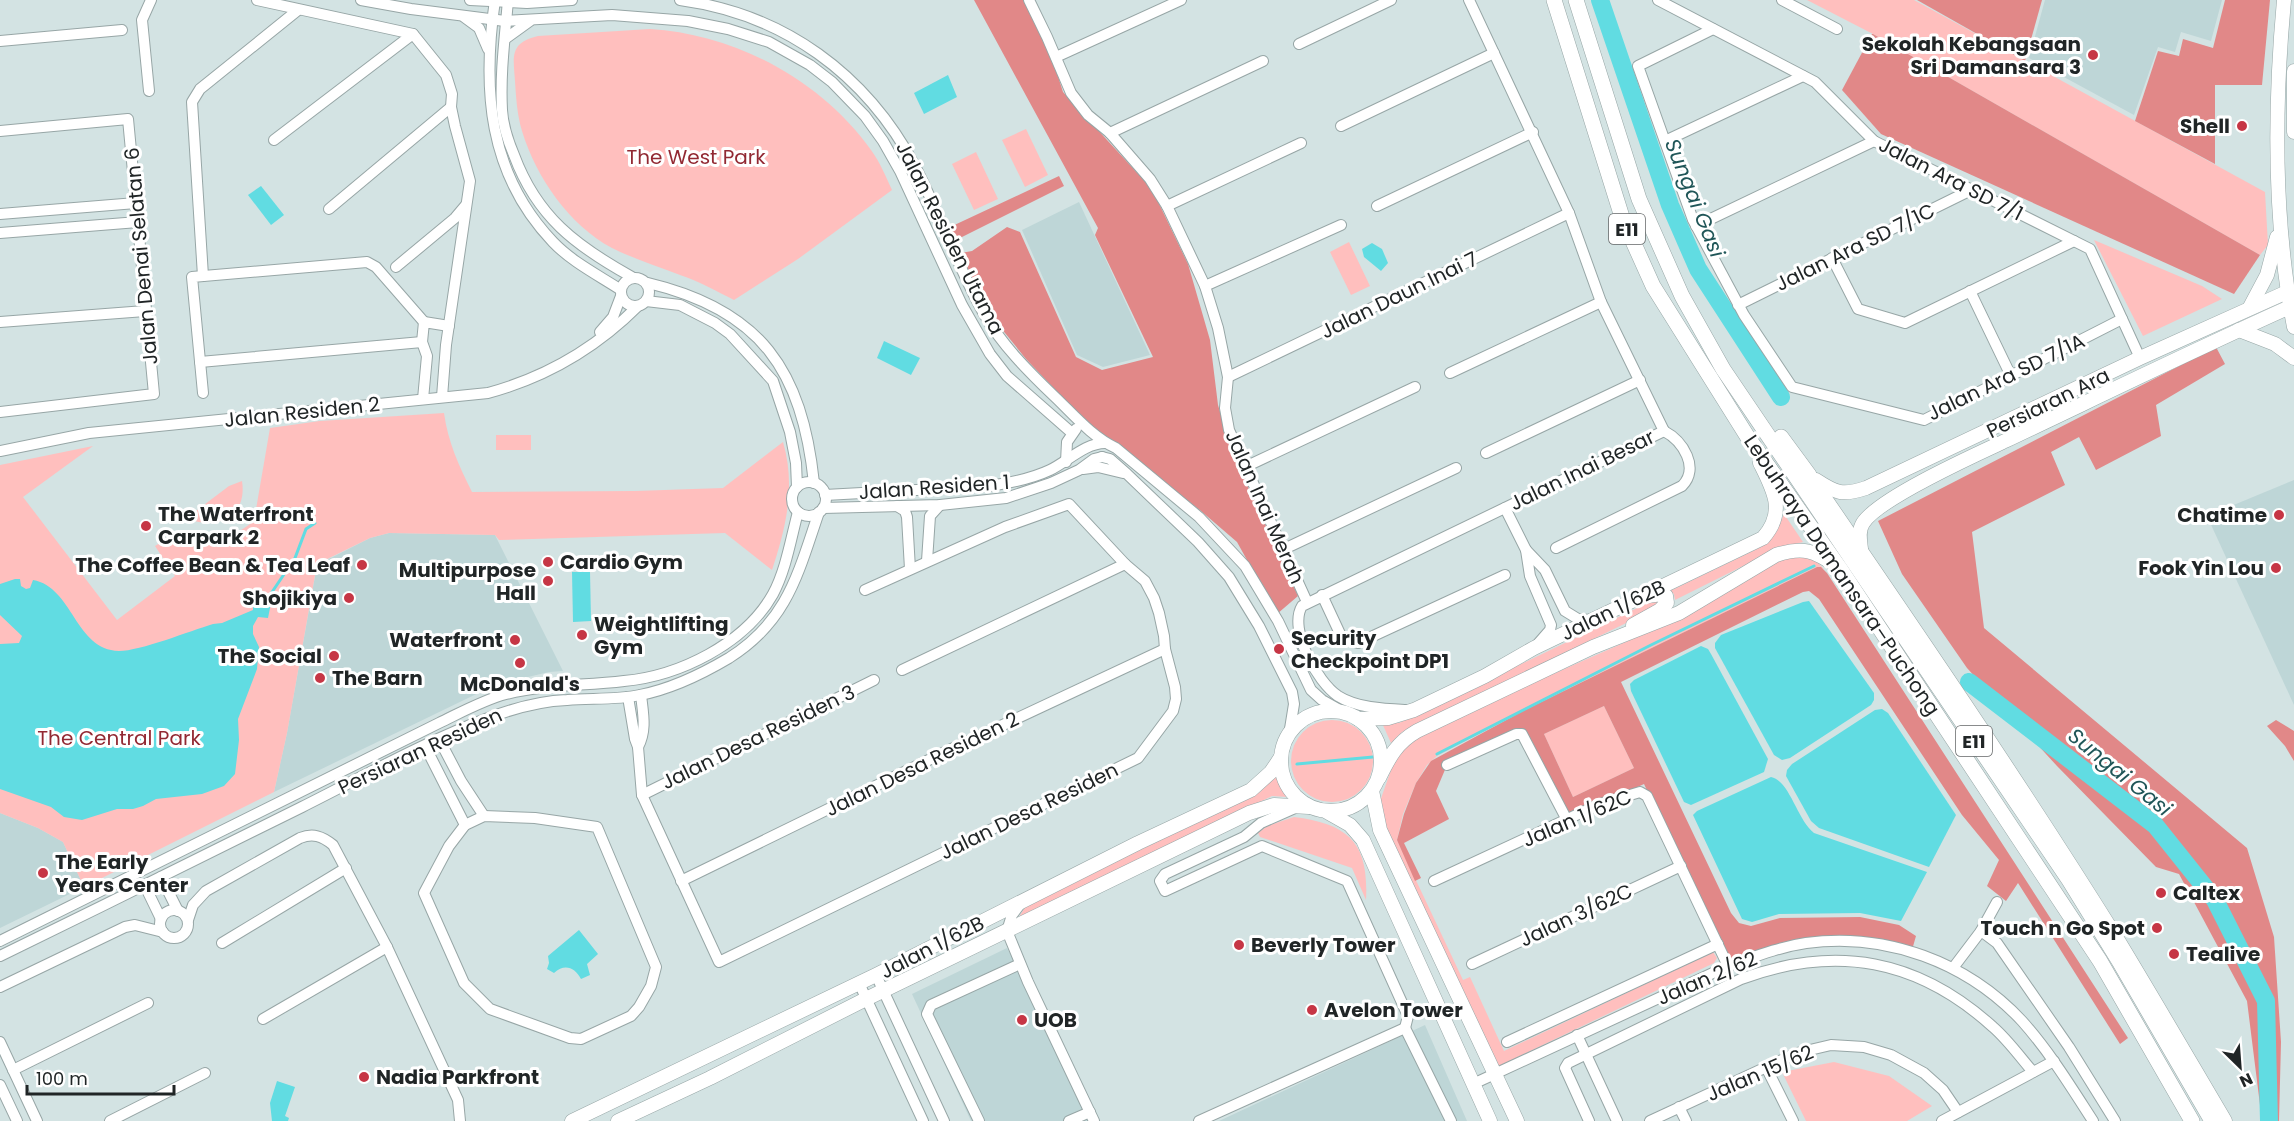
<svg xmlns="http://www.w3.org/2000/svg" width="2294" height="1121" viewBox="0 0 2294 1121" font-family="Poppins,sans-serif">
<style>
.built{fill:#bed6d7}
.green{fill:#ffbfbe}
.forest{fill:#e18888;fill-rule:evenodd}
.water{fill:#61dce2}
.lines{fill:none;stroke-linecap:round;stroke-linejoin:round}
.stream{stroke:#61dce2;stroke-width:3}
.river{stroke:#61dce2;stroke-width:18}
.minor-casing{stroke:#97a6a6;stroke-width:12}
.major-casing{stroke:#97a6a6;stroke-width:15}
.highway-casing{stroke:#97a6a6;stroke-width:16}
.minor{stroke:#fff;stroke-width:10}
.major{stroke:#fff;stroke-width:14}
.highway{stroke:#fff;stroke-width:15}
.poi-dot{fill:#c63645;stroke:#fff;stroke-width:2}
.labels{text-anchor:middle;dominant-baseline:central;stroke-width:6;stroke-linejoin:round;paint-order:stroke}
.shield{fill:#fff;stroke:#636667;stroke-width:1.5}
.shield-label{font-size:18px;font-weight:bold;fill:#202526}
.poi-label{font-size:20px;font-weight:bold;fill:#202526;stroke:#fff;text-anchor:start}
.park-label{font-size:20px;fill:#922933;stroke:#fff}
.street-label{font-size:20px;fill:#202526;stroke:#fff}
.water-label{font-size:21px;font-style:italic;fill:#205658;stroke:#fff}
</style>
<rect width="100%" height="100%" fill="#d3e3e3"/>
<!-- built -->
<g class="built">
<polygon points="2045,0 2222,0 2211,41 2181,32 2175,52 2158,47 2134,115 2029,58"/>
<polygon points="1079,202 1150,355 1103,367 1077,355 1022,230"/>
<polygon points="2294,480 2294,705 2207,516"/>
<polygon points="389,533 495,535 563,671 549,672 495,685 274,792 287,733 317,565 370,538"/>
<polygon points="0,813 38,828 63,842 84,887 0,928"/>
<polygon points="1007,948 1100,1121 971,1121 912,994"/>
<polygon points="1425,1025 1467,1121 1219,1121"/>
</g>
<!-- green -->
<g class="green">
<polygon points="1807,0 1914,0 2265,192 2268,245 2260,255 1873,34"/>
<path d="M 650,29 C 735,34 821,80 871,150 C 880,162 886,177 892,190 L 798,259 L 734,300 C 716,291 699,281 680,275 C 657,266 634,259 612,248 C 569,225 536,177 522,131 C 517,114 516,97 515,81 C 513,55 510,43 538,36 Z"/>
<polygon points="1026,129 1048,175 1025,187 1002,140"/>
<polygon points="976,152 998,199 974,210 952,164"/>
<polygon points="2094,240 2202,286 2222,299 2143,336"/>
<polygon points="1349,242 1370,286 1351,295 1330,252"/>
<path d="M 444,413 C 448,442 459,466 472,492 L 635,491 L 723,488 L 783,442 C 796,486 786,528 772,570 L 725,533 L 499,540 L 495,535 L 389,533 L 370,538 L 317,564 L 287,733 L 274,792 L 84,887 L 63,842 L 38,828 L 0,813 L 0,465 L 93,446 L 23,497 L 117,620 L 175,576 L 155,546 L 180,531 C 215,543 224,544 254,521 L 270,428 L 320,421 Z"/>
<rect x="496" y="435" width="35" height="15"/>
<path d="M 242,481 C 246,506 232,523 207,523 C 199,522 194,522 188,517 L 229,486 Z"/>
<polygon points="1784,514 1803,542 1779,548 1675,600 1674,594 1670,591 1761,547 1777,531"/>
<polygon points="1792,555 1814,559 1824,569 1817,567 1521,712 1437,756 1427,765 1416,783 1403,814 1397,840 1463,980 1470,977 1504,1051 1713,952 1717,958 1714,963 1501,1065 1496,1065 1409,883 1378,807 1391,770 1400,752 1408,742 1476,708 1678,619 1754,572"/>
<polygon points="1658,598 1661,599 1657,608 1402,732 1391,743 1382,723 1399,723"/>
<polygon points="1604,706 1634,768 1573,797 1544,734"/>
<circle cx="1332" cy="761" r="41"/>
<polygon points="1277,775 1288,797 1272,796 1017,920 1026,906 1043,897 1260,792"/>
<path d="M 1294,817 C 1349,824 1369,843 1366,900 L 1352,868 L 1260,837 L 1258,833 L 1267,826 Z"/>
<polygon points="1834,1062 1889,1076 1932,1106 1907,1121 1806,1121 1782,1072"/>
</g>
<!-- forest -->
<g class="forest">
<polygon points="974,0 1025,0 1050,51 1063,92 1152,189 1188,264 1210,340 1218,405 1232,452 1298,596 1277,614 1237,542 1201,511 1084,420 1026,359 992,317 963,262 948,228 1059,176 1064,186 956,240 961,253 972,251 1007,227 1020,232 1076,357 1102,370 1153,357 1095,235 1098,228"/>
<polygon points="1917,0 2042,0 2025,61"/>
<polygon points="2225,0 2270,0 2262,85 2215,85 2215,164 2135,121 2158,51 2179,56 2183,39 2213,48"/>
<polygon points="1872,34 1873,34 2260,255 2234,294 1881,134 1842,90"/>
<polygon points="2216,347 2225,364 2156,405 2161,436 2096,470 2079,437 2051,452 2065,485 1972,532 1984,628 2247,848 2274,937 2281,1042 2279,1121 2262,1121 2247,1001 2179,874 2156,867 2057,766 1967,668 1902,574 1878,521"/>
<path d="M 1817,567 L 1821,567 L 1827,573 L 2128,1038 L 2120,1044 L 2018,883 L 2006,901 L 1987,886 L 1999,860 L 1962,815 L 1819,599 L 1809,591 L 1803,592 L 1621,682 L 1731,913 L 1739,923 L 1751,926 L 1780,918 L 1860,917 L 1899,925 L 1916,936 L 1912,950 L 1826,939 L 1729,963 L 1644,784 L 1567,820 L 1523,729 L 1447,765 L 1436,791 L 1449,819 L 1404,843 L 1421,878 L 1415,881 L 1397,840 L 1404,814 L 1416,783 L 1431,761 L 1521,712 ZM 1604,706 L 1634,768 L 1573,797 L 1544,734 Z"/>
<polygon points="2276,720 2294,731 2294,761 2285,746 2267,726"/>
</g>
<!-- water -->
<g class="water">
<polygon points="948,75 957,97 924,114 914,93"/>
<polygon points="261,186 284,215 271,225 248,195"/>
<polygon points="1372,243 1382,249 1388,263 1381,271 1364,257 1362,249"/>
<polygon points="884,341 920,358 911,375 877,358"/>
<polygon points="572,572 590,572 591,621 573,622"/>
<path d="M 15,579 L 20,579 L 21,586 L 26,589 L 30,588 L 33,580 C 73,587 75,650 119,651 C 140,651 190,631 213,624 L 222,623 L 253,610 L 253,603 L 260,600 L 262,596 L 268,598 L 271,603 L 268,618 L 258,617 L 253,626 L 253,634 L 259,647 L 257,669 L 238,719 L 239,740 L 235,774 L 224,786 L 202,794 L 156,799 L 143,806 L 133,809 L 117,809 L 82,820 L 64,817 L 51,807 L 0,789 L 0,644 L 19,643 L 22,636 L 0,615 L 0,584 Z"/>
<polygon points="1809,601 1874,693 1874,700 1871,705 1790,758 1782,760 1774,755 1715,648 1715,643 1721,635 1803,602"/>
<polygon points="1701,646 1708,649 1711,654 1768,759 1764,772 1691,805 1684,802 1631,691 1630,684 1634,680"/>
<polygon points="1882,709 1888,713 1956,815 1929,867 1819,828 1811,821 1786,776 1787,770 1792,764 1875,710"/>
<path d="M 1771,777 C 1790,781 1797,820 1814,833 L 1927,872 L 1901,921 L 1860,913 L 1779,914 L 1752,922 L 1742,919 L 1693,815 L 1697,811 Z"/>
<path d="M 579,930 L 598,954 L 587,964 L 590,975 L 581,979 C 575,968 565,963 554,973 L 547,969 L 549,963 L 548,956 Z"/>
<polygon points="277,1081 295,1087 285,1116 289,1118 288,1121 272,1121 270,1103"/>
</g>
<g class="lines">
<!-- stream -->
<g class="stream">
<polyline points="268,598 295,558 306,529 315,523"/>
<polyline points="1437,754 1651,645 1814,566"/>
<polyline points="1297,764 1373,757"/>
</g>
<!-- river -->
<g class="river">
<polyline points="1600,0 1670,205 1698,269 1781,397"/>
<polyline points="1969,682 2155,825 2215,900 2266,1001 2269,1121"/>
</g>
<!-- minor casing -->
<g class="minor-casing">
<g id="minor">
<polyline points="257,0 413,34 446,75 452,94 451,107 455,126 470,181 446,345 442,397"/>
<polyline points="361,0 411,9 505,21 612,15 688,21 728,29 769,42 810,65 832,82 865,116 883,141 900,171 962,305 990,354 1007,376 1072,433"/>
<polyline points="470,0 527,3 572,0"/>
<path d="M 495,0 C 482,89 488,174 553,242 C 572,262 598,275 621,290"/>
<path d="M 508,0 C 505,37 500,73 502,110 C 503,126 508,141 514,155 C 537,217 576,246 632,277"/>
<path d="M 680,0 C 784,14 866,74 915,166 C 940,214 957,266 984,314 C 1002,345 1028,371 1054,396 C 1073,414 1092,437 1116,448 L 1199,517 L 1245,566 L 1278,621 L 1311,690 L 1322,700 L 1347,714"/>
<polyline points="1029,0 1047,37 1071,93 1088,115 1110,133 1150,179 1167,206 1205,286 1218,328 1228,377 1225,408 1229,430 1307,602"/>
<polyline points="1469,0 1569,213 1601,302 1664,431"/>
<polyline points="1658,0 1815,82 1874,141 2090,249 2140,358"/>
<polyline points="1782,0 1837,29"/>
<polyline points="464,17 479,28 488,49"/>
<polyline points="1713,29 1638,66 1693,220 1744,315 1792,387 1924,420 2122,319"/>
<polyline points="505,39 530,21"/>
<polyline points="0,41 122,30"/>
<polyline points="1299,44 1391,0"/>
<polyline points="1056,57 1181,0"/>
<polyline points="149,91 142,20 151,0"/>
<polyline points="1341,126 1494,53"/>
<polyline points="0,131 128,119 154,394 0,412"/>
<polyline points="1110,133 1263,61"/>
<polyline points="274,140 413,34"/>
<polyline points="1665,141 1803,76"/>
<polyline points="1167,206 1301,143"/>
<polyline points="1377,206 1533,132"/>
<polyline points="329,209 451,107"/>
<polyline points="0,214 136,203"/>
<polyline points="1696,226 1874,141"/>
<polyline points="0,233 138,222"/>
<polyline points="1832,258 1858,309 1905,323 2074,241"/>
<polyline points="396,267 455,218 466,205"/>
<polyline points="203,276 192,102 200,89 298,10"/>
<circle cx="635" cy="292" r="14"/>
<path d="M 648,283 C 761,310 802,370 814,483"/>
<polyline points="1205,286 1341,225"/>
<polyline points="1970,291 2011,376"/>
<polyline points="646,301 680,305 715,323 730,334 773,381 790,432 796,463 797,487"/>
<polyline points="1738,305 1971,190"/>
<polyline points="0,322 145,311"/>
<polyline points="600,332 613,317 621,296"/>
<polyline points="200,362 422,342"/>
<polyline points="1450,373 1601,302"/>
<polyline points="1228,377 1569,213"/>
<polyline points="203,393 192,277 367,262 376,267 424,322"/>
<polyline points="423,399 427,356 422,342 424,322 449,326"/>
<path d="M 0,451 L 89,433 L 488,393 C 547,377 595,349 638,306"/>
<polyline points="1486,453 1640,380"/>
<polyline points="1102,457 1110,459 1127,474 1198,542 1229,577 1259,626 1292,692 1294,704 1289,735"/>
<polyline points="1066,462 1067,442 1076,429"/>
<polyline points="1245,467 1415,387"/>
<polyline points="1083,469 1098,467 1123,473"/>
<circle cx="809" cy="499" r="17"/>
<path d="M 825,495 L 990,486 C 1010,483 1031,479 1050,470 C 1067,462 1085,443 1105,443"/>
<polyline points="897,506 905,511 907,517 910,569"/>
<polyline points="823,508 940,505 1006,498 1051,483 1079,470 1094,459 1102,457"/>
<polyline points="1505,508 1526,550"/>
<path d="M 1556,548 L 1682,486 C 1700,468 1683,441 1664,431"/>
<polyline points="1282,550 1456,468"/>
<polyline points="927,561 930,516 940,505"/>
<polyline points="1322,595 1342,638 1358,643 1505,575"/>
<polyline points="1536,646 1550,630 1551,625 1530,576 1526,550 1545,570 1565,611 1578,619 1590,620"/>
<polyline points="902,670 1125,564"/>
<polyline points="628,697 635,739 638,747 642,795 719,962 1138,758 1173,711 1176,699 1175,687 1165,649 1164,636 1159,613 1154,598 1145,581 1125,564 1069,504 1005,527 865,590"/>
<path d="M 1406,710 C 1384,709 1357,708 1338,696 C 1317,682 1288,629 1302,606 L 1664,431"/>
<polyline points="439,739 461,781 484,816"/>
<polyline points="425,746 465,825"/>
<path d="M 638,747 C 647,730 643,713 641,695"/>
<polyline points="1447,765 1516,734 1522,734 1567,820"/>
<polyline points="642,795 874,680"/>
<polyline points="1295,808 1261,823 1244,837 1165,874 1160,881 1165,891 1262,846 1347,881 1408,1016 1405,1028"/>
<polygon points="484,816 535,818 597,827 656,967 651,986 639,1007 631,1016 581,1039 570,1038 490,1009 464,983 424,893 449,846 465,825"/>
<polyline points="161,877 178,911"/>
<polyline points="681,881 943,753 1165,649"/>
<polyline points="1434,881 1600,804 1640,792 1647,796 1728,966"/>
<polyline points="145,886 161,919"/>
<polyline points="1021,903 1012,915 1007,931 1028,982 1094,1121"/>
<circle cx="174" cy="924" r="14"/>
<path d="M 188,920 L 193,905 L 206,891 L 300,838 C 313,833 322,836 333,845 L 387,947 L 458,1100 L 460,1121"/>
<polyline points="1981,931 1997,902"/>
<path d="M 0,941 L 439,723 C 460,713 483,700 506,694 C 545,684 584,686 624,681 C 679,676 745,644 773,594 C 786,570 791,538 798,512"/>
<polyline points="222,943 346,868"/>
<path d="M 0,956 C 101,907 201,857 302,807 C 364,776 426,741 491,717 C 515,708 541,701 567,700 C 591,698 616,700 640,695 C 671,689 702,674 729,658 C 788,621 798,573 819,512"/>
<polyline points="1472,964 1681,866"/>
<polyline points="1953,968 1981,931 1997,943 2069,1047 2115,1121"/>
<polyline points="876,975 944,1121"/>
<polyline points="859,983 923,1121"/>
<polyline points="0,987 125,927 135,925 163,932"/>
<polyline points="263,1019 387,947"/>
<polyline points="1405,1028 1451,1121"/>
<polyline points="1577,1035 1617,1121"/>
<polyline points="0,1042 37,1121"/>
<polyline points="1507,1042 1718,944"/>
<polyline points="1766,1067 1793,1121"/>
<polyline points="13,1070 148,1003"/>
<path d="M 1473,1084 L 1728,966 C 1754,957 1779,947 1806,943 C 1886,932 1967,962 2022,1021 C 2049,1051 2071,1087 2093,1121"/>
<polyline points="0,1085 17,1121"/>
<polyline points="1679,1107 1686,1121"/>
<polyline points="110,1121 205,1073"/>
<polyline points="979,1121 927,1014 931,1005 1020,964"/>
<polyline points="1069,1121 1090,1112"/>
<polyline points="1199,1121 1405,1028"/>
<path d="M 1589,1121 L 1565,1068 L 1568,1063 L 1741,979 C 1836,944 1918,959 1993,1027 C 2008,1040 2020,1057 2033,1072"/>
<polyline points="1650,1121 1797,1053 1831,1045 1864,1047 1891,1055 1924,1073 1943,1090 1958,1112"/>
<polyline points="1942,1121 2054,1061"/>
</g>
</g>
<!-- major casing -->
<g class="major-casing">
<g id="major">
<path d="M 2284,0 C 2274,109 2273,220 2294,327"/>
<polyline points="2294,71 2294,132"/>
<polyline points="2250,307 2267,275 2277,237"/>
<polyline points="2239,330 2275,344 2294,358"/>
<path d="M 1809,475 C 1914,628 2018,780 2116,937 C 2153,998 2189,1060 2225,1121"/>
<path d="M 1816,480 C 1836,493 1842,496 1866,488 L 2140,358 L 2287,292"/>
<path d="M 1861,549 C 1860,540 1858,531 1863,523 C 1879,498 1975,455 2005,441 C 2100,396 2194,350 2290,307 L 2294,302"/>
<polyline points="1633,625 1660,610 1667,603 1666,596 1662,594 1647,596"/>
<circle cx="1331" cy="761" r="50"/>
<path d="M 1358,719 L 1388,718 L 1414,710 L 1485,676 L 1534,648 L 1763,538 C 1786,512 1774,491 1760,463"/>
<path d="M 1379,778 C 1389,758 1396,743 1417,731 L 1593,647 L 1679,613 L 1776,555 C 1804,546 1814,551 1837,566"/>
<polyline points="1372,791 1380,830 1517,1121"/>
<polyline points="1327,812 1350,825 1363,840 1490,1121"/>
<polyline points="572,1121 876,975 1138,843 1251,790 1271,772 1281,757"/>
<polyline points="618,1121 710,1078 866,999 1249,813 1274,805 1309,807"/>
</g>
</g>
<!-- highway casing -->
<g class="highway-casing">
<g id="highway">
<polyline points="1554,0 1622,217 1653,286 1747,436 1839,567 2100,961 2192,1121"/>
<polyline points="1576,0 1639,199 1682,296 1723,369 2069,880 2119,961 2212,1121"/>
<polyline points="1781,437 1809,475"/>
</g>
</g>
<!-- minor -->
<use href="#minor" class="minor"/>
<!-- major -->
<use href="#major" class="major"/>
<!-- highway -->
<use href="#highway" class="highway"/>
</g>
<!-- markers -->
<g class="poi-dot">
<circle cx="2093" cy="55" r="6"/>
<circle cx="2242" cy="126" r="6"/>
<circle cx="2279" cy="515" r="6"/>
<circle cx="146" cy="526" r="6"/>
<circle cx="548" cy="562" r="6"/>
<circle cx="362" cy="565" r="6"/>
<circle cx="2276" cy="568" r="6"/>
<circle cx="548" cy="581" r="6"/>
<circle cx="349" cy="598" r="6"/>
<circle cx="582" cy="635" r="6"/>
<circle cx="515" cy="640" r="6"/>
<circle cx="1279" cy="649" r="6"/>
<circle cx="334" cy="656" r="6"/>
<circle cx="520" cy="663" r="6"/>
<circle cx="320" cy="678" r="6"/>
<circle cx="43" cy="873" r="6"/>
<circle cx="2161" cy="893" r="6"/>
<circle cx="2157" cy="928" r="6"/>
<circle cx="1239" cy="945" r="6"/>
<circle cx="2174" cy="954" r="6"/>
<circle cx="1312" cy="1010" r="6"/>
<circle cx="1022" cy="1020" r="6"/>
<circle cx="364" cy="1077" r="6"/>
</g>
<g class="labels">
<!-- shield labels -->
<g class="shield">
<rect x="1609" y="214" width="36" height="30" rx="4.5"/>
<rect x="1956" y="726" width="36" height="30" rx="4.5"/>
</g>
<g class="shield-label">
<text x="1627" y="229">E11</text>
<text x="1974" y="741">E11</text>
</g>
<!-- poi labels -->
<g class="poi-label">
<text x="2081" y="44" text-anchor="end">Sekolah Kebangsaan<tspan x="2081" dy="23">Sri Damansara 3</tspan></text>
<text x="2230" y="126" text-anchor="end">Shell</text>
<text x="158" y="514">The Waterfront<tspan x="158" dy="23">Carpark 2</tspan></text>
<text x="2267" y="515" text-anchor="end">Chatime</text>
<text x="560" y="562">Cardio Gym</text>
<text x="350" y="565" text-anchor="end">The Coffee Bean &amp; Tea Leaf</text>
<text x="2264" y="568" text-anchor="end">Fook Yin Lou</text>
<text x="536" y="570" text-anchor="end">Multipurpose<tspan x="536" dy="23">Hall</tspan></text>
<text x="337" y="598" text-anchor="end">Shojikiya</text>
<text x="594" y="624">Weightlifting<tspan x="594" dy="23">Gym</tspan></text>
<text x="1291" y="638">Security<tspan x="1291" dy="23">Checkpoint DP1</tspan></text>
<text x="503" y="640" text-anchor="end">Waterfront</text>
<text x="322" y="656" text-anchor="end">The Social</text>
<text x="332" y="678">The Barn</text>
<text x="520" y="684" text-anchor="middle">McDonald's</text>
<text x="55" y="862">The Early<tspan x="55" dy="23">Years Center</tspan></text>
<text x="2173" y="893">Caltex</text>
<text x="2145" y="928" text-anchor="end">Touch n Go Spot</text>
<text x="1251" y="945">Beverly Tower</text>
<text x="2186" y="954">Tealive</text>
<text x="1324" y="1010">Avelon Tower</text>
<text x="1034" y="1020">UOB</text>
<text x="376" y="1077">Nadia Parkfront</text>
</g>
<!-- park labels -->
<g class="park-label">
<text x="696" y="157">The West Park</text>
<text x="119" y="738">The Central Park</text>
</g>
<!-- street labels -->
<g class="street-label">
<text transform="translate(1951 179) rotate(27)">Jalan Ara SD 7/1</text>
<text transform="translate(950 238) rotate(63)">Jalan Residen Utama</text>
<text transform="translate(1855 247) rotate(-26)">Jalan Ara SD 7/1C</text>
<text transform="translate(141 256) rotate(-95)">Jalan Denai Selatan 6</text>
<text transform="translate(1399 295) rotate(-26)">Jalan Daun Inai 7</text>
<text transform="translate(2006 377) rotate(-26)">Jalan Ara SD 7/1A</text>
<text transform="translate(2048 403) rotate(-26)">Persiaran Ara</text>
<text transform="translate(302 412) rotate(-6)">Jalan Residen 2</text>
<text transform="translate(1582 470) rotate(-26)">Jalan Inai Besar</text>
<text transform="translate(934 487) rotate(-4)">Jalan Residen 1</text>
<text transform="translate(1265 507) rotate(66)">Jalan Inai Merah</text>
<text transform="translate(1842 575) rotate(56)">Lebuhraya Damansara–Puchong</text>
<text transform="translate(1613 610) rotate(-26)">Jalan 1/62B</text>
<text transform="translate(758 737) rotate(-26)">Jalan Desa Residen 3</text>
<text transform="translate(420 751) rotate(-25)">Persiaran Residen</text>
<text transform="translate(922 764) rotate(-26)">Jalan Desa Residen 2</text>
<text transform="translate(1029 811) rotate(-26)">Jalan Desa Residen</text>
<text transform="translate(1577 818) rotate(-23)">Jalan 1/62C</text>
<text transform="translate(1576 915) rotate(-25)">Jalan 3/62C</text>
<text transform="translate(932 947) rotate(-27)">Jalan 1/62B</text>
<text transform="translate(1707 978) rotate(-23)">Jalan 2/62</text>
<text transform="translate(1760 1073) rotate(-23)">Jalan 15/62</text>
</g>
<!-- water labels -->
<g class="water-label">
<text transform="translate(1695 198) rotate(68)">Sungai Gasi</text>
<text transform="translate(2120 772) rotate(39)">Sungai Gasi</text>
</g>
</g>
<!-- north arrow -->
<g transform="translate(2240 1067) rotate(155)" stroke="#ffffff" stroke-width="4.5" paint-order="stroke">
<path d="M0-4.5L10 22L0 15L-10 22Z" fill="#202526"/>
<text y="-9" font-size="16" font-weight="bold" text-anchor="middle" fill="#202526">N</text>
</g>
<!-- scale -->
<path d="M27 1085v9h147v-9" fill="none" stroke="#202526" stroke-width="3"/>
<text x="36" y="1085" font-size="18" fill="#202526" stroke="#ffffff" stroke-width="4.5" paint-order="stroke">100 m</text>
</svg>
